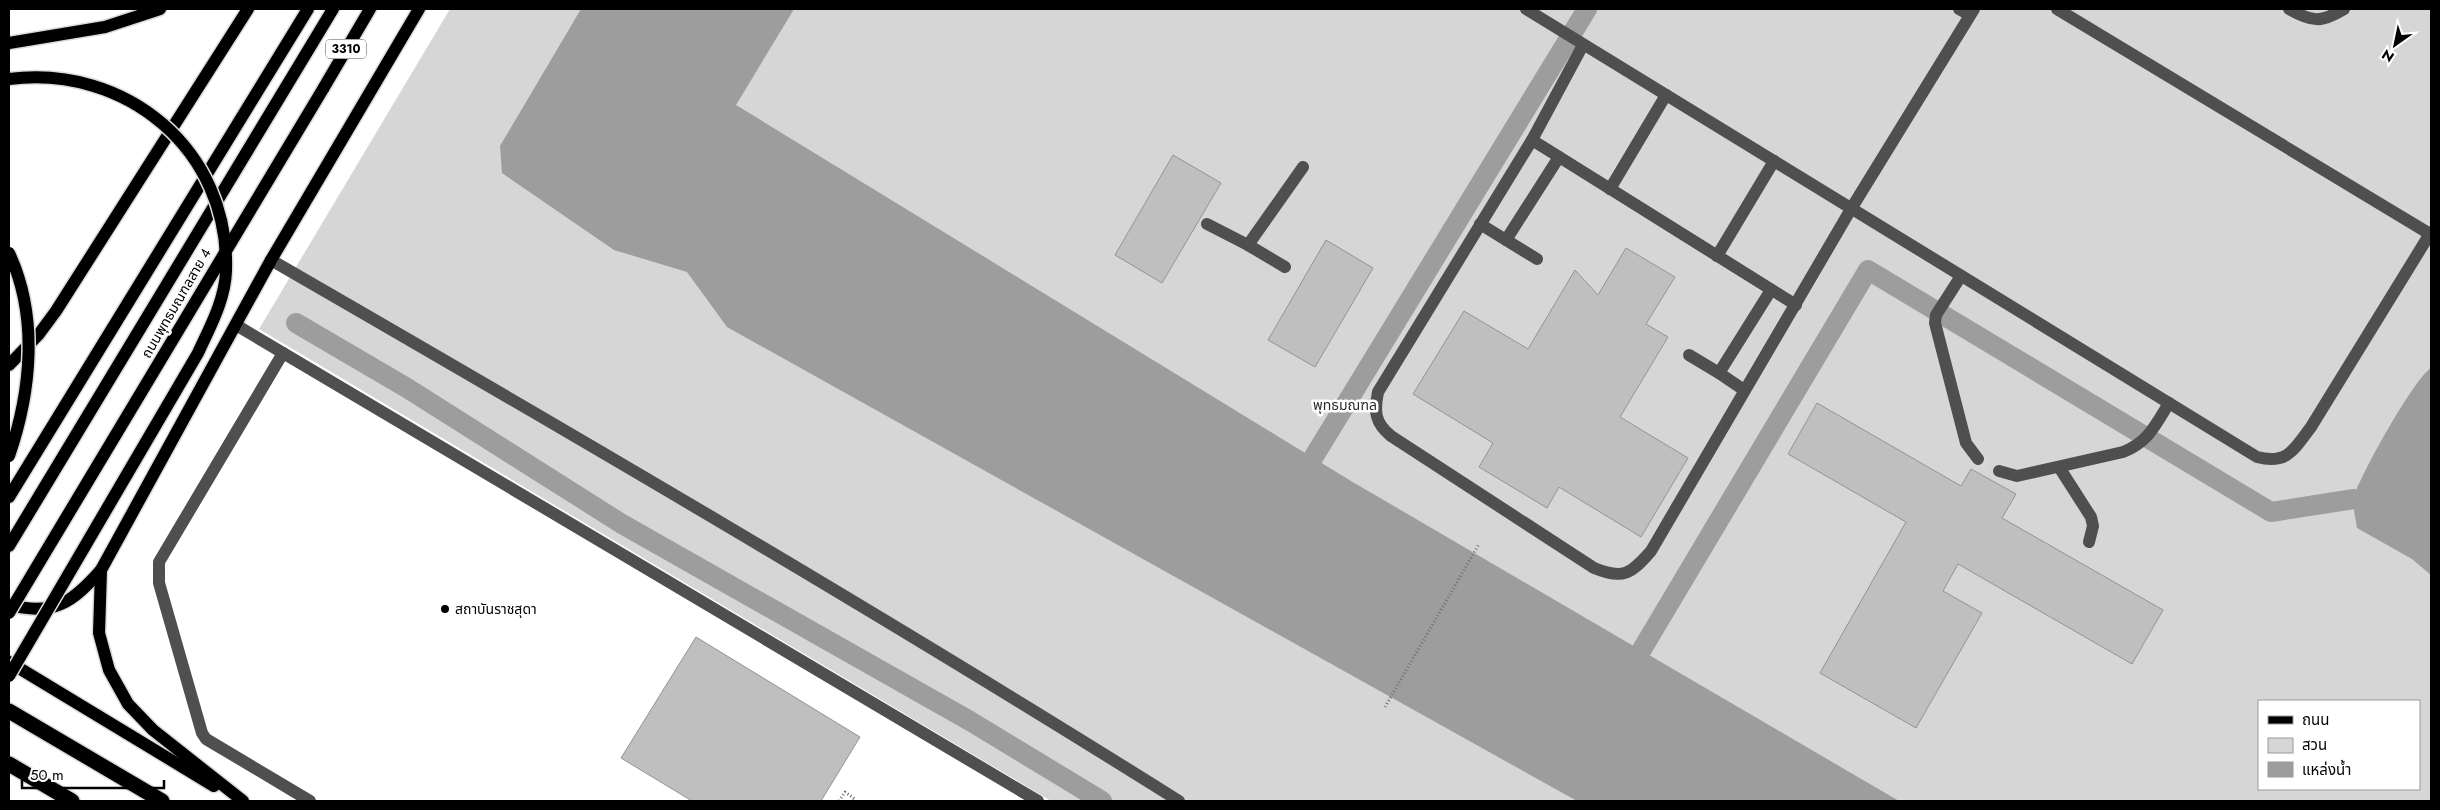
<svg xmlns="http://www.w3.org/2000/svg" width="2440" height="810" viewBox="0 0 2440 810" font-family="Jost,'Noto Sans Thai',sans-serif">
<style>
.green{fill:#d6d6d6;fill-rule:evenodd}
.water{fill:#9d9d9d}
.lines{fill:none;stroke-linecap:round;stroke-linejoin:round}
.canal{stroke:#9d9d9d;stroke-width:20}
.building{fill:#bfbfbf;stroke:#939393}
.minor-tunnel{stroke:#d9d9d9;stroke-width:12;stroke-dasharray:12 6;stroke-linecap:butt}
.major-casing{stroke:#dbdbdb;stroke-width:15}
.highway-casing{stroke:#dbdbdb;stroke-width:18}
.path{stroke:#717171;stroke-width:3;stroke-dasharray:1 2.5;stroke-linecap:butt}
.minor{stroke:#4f4f4f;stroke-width:12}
.major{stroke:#000;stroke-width:12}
.highway{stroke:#000;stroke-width:15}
.major-bridge-casing{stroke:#dbdbdb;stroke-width:15;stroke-linecap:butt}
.major-bridge{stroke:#000;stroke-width:12}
.poi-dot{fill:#000;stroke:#fff;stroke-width:2}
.labels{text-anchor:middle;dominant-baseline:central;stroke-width:5;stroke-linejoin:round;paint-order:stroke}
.shield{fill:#fff;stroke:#4c4c4c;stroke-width:1}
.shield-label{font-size:12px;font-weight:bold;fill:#000}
.street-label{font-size:14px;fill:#000;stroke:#fff}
.park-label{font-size:14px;fill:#2d2d2d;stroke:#fff}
.poi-label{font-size:14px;fill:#000;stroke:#fff;text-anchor:start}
</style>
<rect width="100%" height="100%" fill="#fff"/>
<!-- green -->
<path class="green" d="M 450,9 L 2431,9 L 2431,801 L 1051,801 L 259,329 ZM 2259,701 L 2419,701 L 2419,789 L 2259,789 Z"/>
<!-- water -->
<g class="water">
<polygon points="581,9 794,9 736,105 1351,481 1899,801 1577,801 727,327 687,272 614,250 502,173 500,146"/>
<path d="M 2431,368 L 2431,575 L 2412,559 L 2357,528 C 2356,519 2352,507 2354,497 C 2359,477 2415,377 2431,368 Z"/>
</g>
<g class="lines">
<!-- canal -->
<g class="canal">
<polyline points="296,323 407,388 622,524 970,721 1102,801"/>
<polyline points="1313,458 1587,9"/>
<polyline points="1641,651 1868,270 2271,512 2354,499"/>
</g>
</g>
<!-- building -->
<g class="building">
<polygon points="1173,155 1221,183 1162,283 1115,255"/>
<polygon points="1326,240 1373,268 1315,367 1268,340"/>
<polygon points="1626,248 1675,277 1646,324 1668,337 1620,417 1688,458 1641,537 1559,487 1547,508 1479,467 1493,443 1413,394 1464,311 1528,349 1575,270 1598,295"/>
<polygon points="1817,403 1961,486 1971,469 2016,494 2002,518 2163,610 2132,664 1958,564 1943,591 1982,613 1916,728 1820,673 1906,522 1788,454"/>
<polygon points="696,637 860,737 821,801 692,801 621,758"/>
</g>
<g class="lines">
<!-- minor-tunnel -->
<polyline class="minor-tunnel" points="1978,459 1999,471"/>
<!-- major casing -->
<g class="major-casing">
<g id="major">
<polyline points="9,43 105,27 160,9"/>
<polyline points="323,89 370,9"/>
<polyline points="9,365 39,334 56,311 248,9"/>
<polyline points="9,497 308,9"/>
<polyline points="9,546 333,9"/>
<path d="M 9,605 C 54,616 72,603 101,570"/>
<polyline points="9,662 214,786"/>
<polyline points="243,801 153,730 128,704 109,670 99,633 101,570 271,260 419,9"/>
</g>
</g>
<!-- highway casing -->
<g class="highway-casing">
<g id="highway">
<polyline points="9,711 162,801"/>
<polyline points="9,764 72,801"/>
</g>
</g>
<!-- path -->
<g class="path">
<polyline points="1385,707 1479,544"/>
<polyline points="839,801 845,792 855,799 853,801"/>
</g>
<!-- minor -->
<g class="minor">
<path d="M 1526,9 L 2257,457 C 2288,465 2294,449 2311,427 L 2431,232"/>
<polyline points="1959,9 1970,15"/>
<polyline points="2057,9 2430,234"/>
<path d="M 2289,9 C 2312,22 2321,23 2344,9"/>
<path d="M 1583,45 L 1532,140 L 1378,392 C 1374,412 1375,423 1391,436 L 1594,568 C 1623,580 1631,574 1651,551 L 1851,209 L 1974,9"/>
<polyline points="1532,140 1796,305"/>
<polyline points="1610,189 1666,95"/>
<polyline points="1207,224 1248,245 1303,167"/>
<polyline points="1480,224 1537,259"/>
<polyline points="1506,240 1559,157"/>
<polyline points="1248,245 1285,267"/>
<polyline points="1717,256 1774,161"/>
<path d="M 271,260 C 576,436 881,614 1179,801"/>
<polyline points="1961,276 1936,315 1935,323 1966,443 1978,459"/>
<polyline points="236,325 1038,801"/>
<polyline points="283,353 159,562 159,583 202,733 206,739 310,801"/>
<polyline points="1689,355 1719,373"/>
<polyline points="1744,390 1719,373 1771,290"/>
<polyline points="2059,467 2091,517 2093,526 2089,542"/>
<path d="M 1999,471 L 2017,476 L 2123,452 C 2148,442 2155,426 2169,403"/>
</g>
<!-- major -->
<use href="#major" class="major"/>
<!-- highway -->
<use href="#highway" class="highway"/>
<!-- major-bridge casing -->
<g class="major-bridge-casing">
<g id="major-bridge">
<path d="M 9,79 C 126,64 230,150 226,271 C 225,300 210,327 198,353 L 9,676"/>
<path d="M 9,253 C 39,317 31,392 9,456"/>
<polyline points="9,613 323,89"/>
</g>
</g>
<!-- major-bridge -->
<use href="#major-bridge" class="major-bridge"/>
</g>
<!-- markers -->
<circle class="poi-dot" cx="445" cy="609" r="5"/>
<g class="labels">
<!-- shield labels -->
<rect class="shield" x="326" y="39.5" width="40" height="19" rx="4"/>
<g class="shield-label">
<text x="346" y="49">3310</text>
</g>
<!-- street labels -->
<g class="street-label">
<text transform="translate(176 303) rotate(-60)">ถนนพุทธมณฑลสาย 4</text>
</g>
<!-- park labels -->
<g class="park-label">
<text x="1345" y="405">พุทธมณฑล</text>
</g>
<!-- poi labels -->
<g class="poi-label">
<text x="455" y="609">สถาบันราชสุดา</text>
</g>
</g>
<!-- border -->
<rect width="2440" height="810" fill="none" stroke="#000000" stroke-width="20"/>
<!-- legend -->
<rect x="2258" y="700" width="162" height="90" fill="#ffffff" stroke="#999999"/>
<rect x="2268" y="716" width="25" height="8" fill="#000000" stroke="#999999"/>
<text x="2302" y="725" font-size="15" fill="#000000">ถนน</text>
<rect x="2268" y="738" width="25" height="15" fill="#d6d6d6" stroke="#999999"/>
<text x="2302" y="750" font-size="15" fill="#000000">สวน</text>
<rect x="2268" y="762" width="25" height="15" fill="#9d9d9d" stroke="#999999"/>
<text x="2302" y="775" font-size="15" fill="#000000">แหล่งน้ำ</text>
<!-- north arrow -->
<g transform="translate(2395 45) rotate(213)" stroke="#ffffff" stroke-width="4" paint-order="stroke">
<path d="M0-4L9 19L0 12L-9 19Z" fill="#000000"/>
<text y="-8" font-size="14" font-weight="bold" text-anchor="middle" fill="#000000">N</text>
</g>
<!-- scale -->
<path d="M22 780v8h142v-8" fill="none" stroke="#000000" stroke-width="2.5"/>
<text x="30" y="780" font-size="15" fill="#000000" stroke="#ffffff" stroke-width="4" paint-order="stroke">50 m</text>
</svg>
